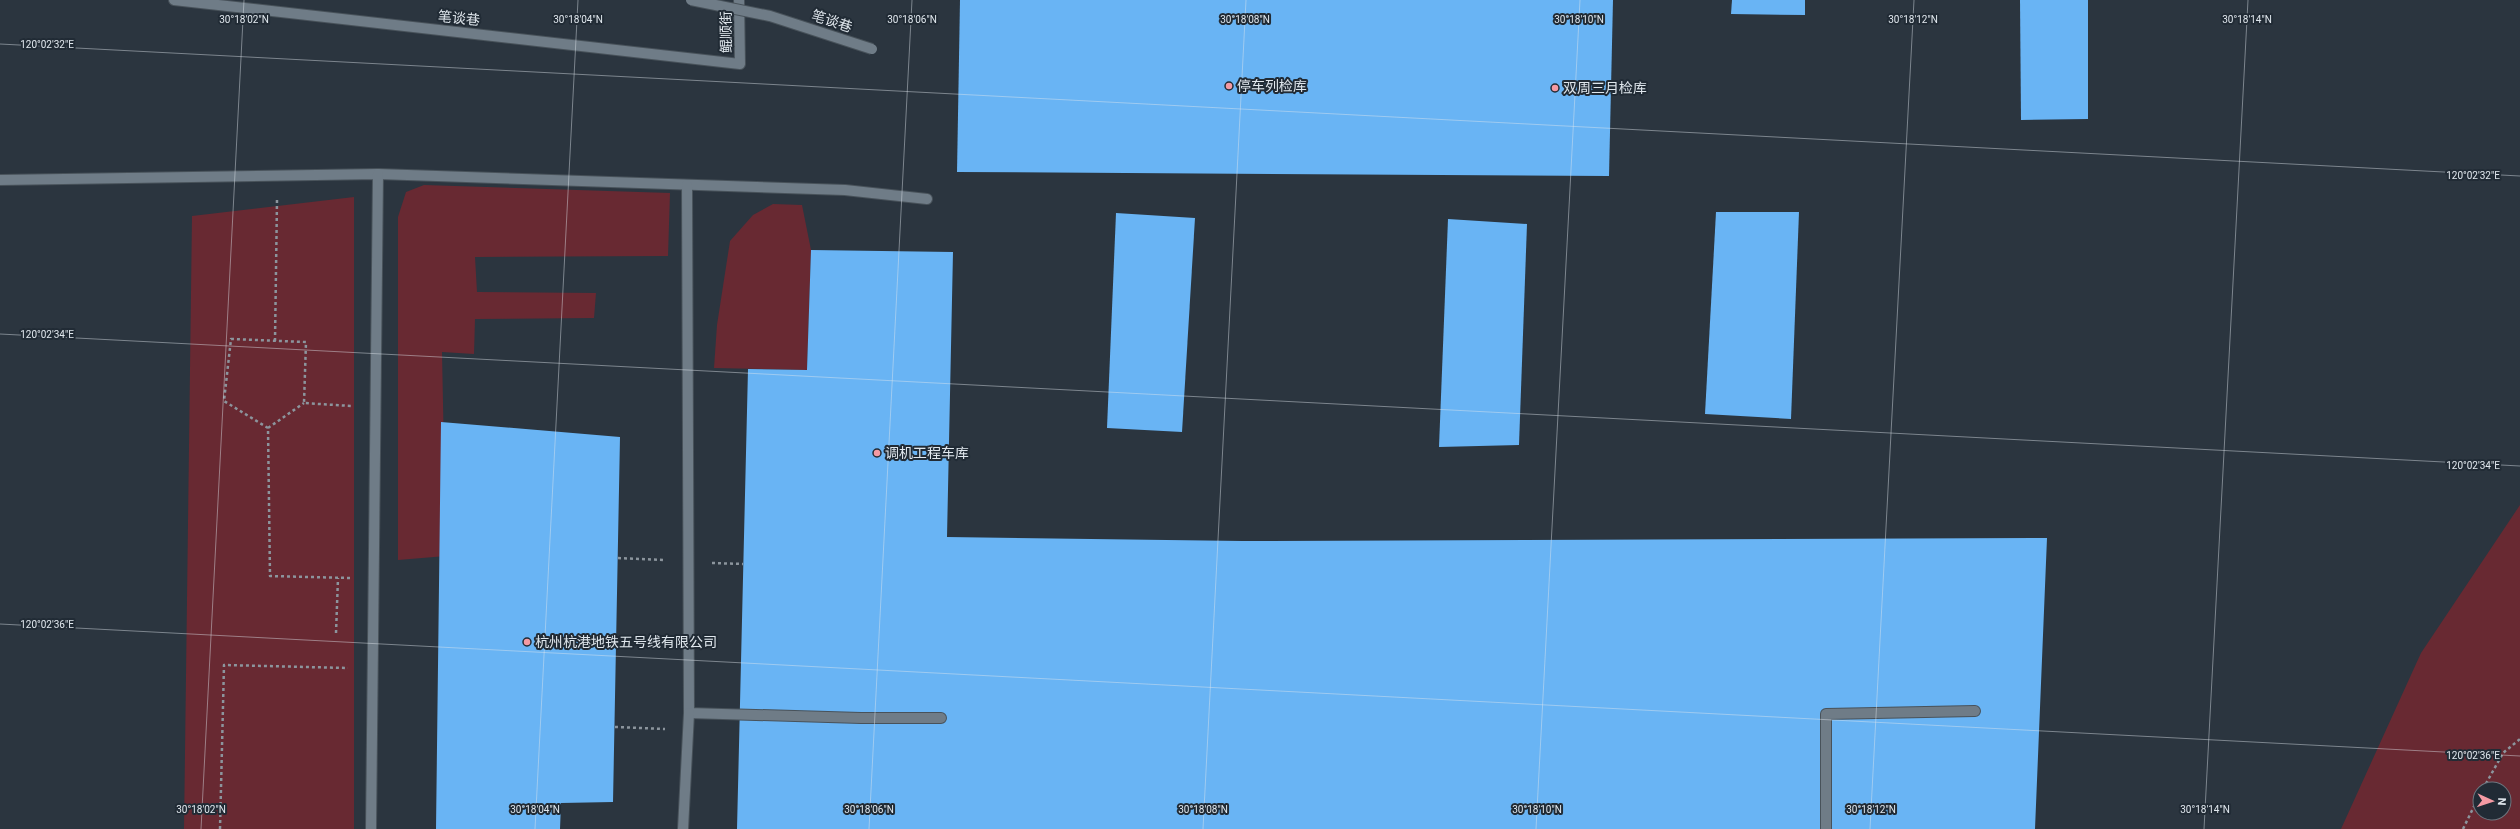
<svg xmlns="http://www.w3.org/2000/svg" width="2520" height="829" viewBox="0 0 2520 829" font-family="Roboto,'Noto Sans SC',sans-serif">
<style>
.green{fill:#682932;fill-rule:evenodd}
.building{fill:#69b4f4}
.lines{fill:none;stroke-linecap:round;stroke-linejoin:round}
.lane-casing{stroke:#48525a;stroke-width:12}
.street-casing{stroke:#48525a;stroke-width:12}
.path{stroke:#8c959d;stroke-width:2.5;stroke-dasharray:3 3;stroke-linecap:butt}
.lane{stroke:#6f7c87;stroke-width:10}
.street{stroke:#6f7c87;stroke-width:10}
.street-bridge-casing{stroke:#48525a;stroke-width:12;stroke-linecap:butt}
.street-bridge{stroke:#6f7c87;stroke-width:10}
.ticks{fill:none;stroke:#e0e7ed;stroke-width:1;stroke-opacity:0.45}
.poi-dot{fill:#f49aa3;stroke:#212b35;stroke-width:1.5}
.labels{text-anchor:middle;dominant-baseline:central;stroke-width:4;stroke-linejoin:round;paint-order:stroke}
.street-label{font-size:14px;fill:#e0e7ed;stroke:#212b35}
.poi-label{font-size:14px;fill:#e0e7ed;stroke:#212b35;text-anchor:start}
.ticks-label{font-size:10px;text-anchor:middle;fill:#e0e7ed;stroke:#212b35;stroke-width:4;stroke-linejoin:round;paint-order:stroke}
</style>
<rect width="100%" height="100%" fill="#2b353f"/>
<!-- green -->
<g class="green">
<polygon points="424,185 670,193 668,256 475,257 477,292 596,293 594,318 475,319 474,354 442,352 446,556 398,560 398,217 406,192"/>
<polygon points="354,197 354,829 184,829 192,216"/>
<polygon points="773,204 802,205 811,250 807,370 714,368 717,325 730,241 753,215"/>
<path d="M 2520,505 L 2520,829 L 2341,829 L 2421,653 ZM 2480,789 L 2504,789 L 2504,813 L 2480,813 Z"/>
</g>
<!-- building -->
<g class="building">
<polygon points="960,0 1613,0 1609,176 957,172"/>
<polygon points="1732,0 1805,0 1805,15 1731,14"/>
<polygon points="2020,0 2088,0 2088,119 2021,120"/>
<polygon points="1716,212 1799,212 1791,419 1705,414"/>
<polygon points="1116,213 1195,218 1182,432 1107,428"/>
<polygon points="1448,219 1527,224 1519,445 1439,447"/>
<polygon points="811,250 953,252 947,537 1242,541 2047,538 2035,829 737,829 748,369 807,370"/>
<polygon points="441,422 620,437 613,802 561,803 560,829 436,829"/>
</g>
<g class="lines">
<!-- lane casing -->
<g class="lane-casing">
<g id="lane">
<polyline points="0,180 378,174 845,190 927,199"/>
<polyline points="687,185 689,713 861,718 941,718"/>
<polyline points="371,829 378,174"/>
<polyline points="683,829 689,713"/>
<polyline points="1826,829 1826,714 1975,711"/>
</g>
</g>
<!-- street casing -->
<g class="street-casing">
<polyline id="street" points="174,0 740,64 739,0"/>
</g>
<!-- path -->
<g class="path">
<polyline points="275,341 277,200"/>
<polyline points="268,428 304,403"/>
<polyline points="618,558 665,560"/>
<polyline points="712,563 743,564"/>
<polyline points="350,578 270,576 268,428 224,401 231,339 306,342 304,403 351,406"/>
<polyline points="336,633 338,578"/>
<polyline points="615,727 665,729"/>
<polyline points="2483,789 2503,753 2520,739"/>
<polyline points="220,829 224,665 348,668"/>
<polyline points="2463,829 2480,794"/>
</g>
<!-- lane -->
<use href="#lane" class="lane"/>
<!-- street -->
<use href="#street" class="street"/>
<!-- street-bridge casing -->
<g class="street-bridge-casing">
<polyline id="street-bridge" points="691,0 770,16 872,49"/>
</g>
<!-- street-bridge -->
<use href="#street-bridge" class="street-bridge"/>
</g>
<!-- ticks -->
<path class="ticks" d="M 0,44 L 2520,176M 0,334 L 2520,466M 0,624 L 2520,756M 201,829 L 244,0M 535,829 L 578,0M 869,829 L 912,0M 1203,829 L 1246,0M 1536,829 L 1580,0M 1870,829 L 1914,0M 2204,829 L 2248,0"/>
<!-- markers -->
<g class="poi-dot">
<circle cx="1229" cy="86" r="4"/>
<circle cx="1555" cy="88" r="4"/>
<circle cx="877" cy="453" r="4"/>
<circle cx="527" cy="642" r="4"/>
</g>
<g class="labels">
<!-- street labels -->
<g class="street-label">
<text transform="translate(459 18) rotate(6)">笔谈巷</text>
<text transform="translate(832 21) rotate(18)">笔谈巷</text>
<text transform="translate(726 32) rotate(-91)">鲲顺街</text>
</g>
<!-- poi labels -->
<g class="poi-label">
<text x="1237" y="86">停车列检库</text>
<text x="1563" y="88">双周三月检库</text>
<text x="885" y="453">调机工程车库</text>
<text x="535" y="642">杭州杭港地铁五号线有限公司</text>
</g>
</g>
<g class="ticks-label">
<text x="244" y="23">30°18'02"N</text>
<text x="578" y="23">30°18'04"N</text>
<text x="912" y="23">30°18'06"N</text>
<text x="1245" y="23">30°18'08"N</text>
<text x="1579" y="23">30°18'10"N</text>
<text x="1913" y="23">30°18'12"N</text>
<text x="2247" y="23">30°18'14"N</text>
<text x="47" y="48">120°02'32"E</text>
<text x="2473" y="179">120°02'32"E</text>
<text x="47" y="338">120°02'34"E</text>
<text x="2473" y="469">120°02'34"E</text>
<text x="47" y="628">120°02'36"E</text>
<text x="2473" y="759">120°02'36"E</text>
<text x="201" y="813">30°18'02"N</text>
<text x="535" y="813">30°18'04"N</text>
<text x="869" y="813">30°18'06"N</text>
<text x="1203" y="813">30°18'08"N</text>
<text x="1537" y="813">30°18'10"N</text>
<text x="1871" y="813">30°18'12"N</text>
<text x="2205" y="813">30°18'14"N</text>
</g>
<!-- north arrow -->
<g transform="translate(2492 801) rotate(93)"><circle r="19" fill="#212b35" stroke="#6d767f"/>
<path d="M0-3L7 15L0 10L-7 15Z" fill="#f49aa3"/>
<text y="-6" font-size="11" font-weight="bold" text-anchor="middle" fill="#e0e7ed">N</text>
</g>
</svg>
